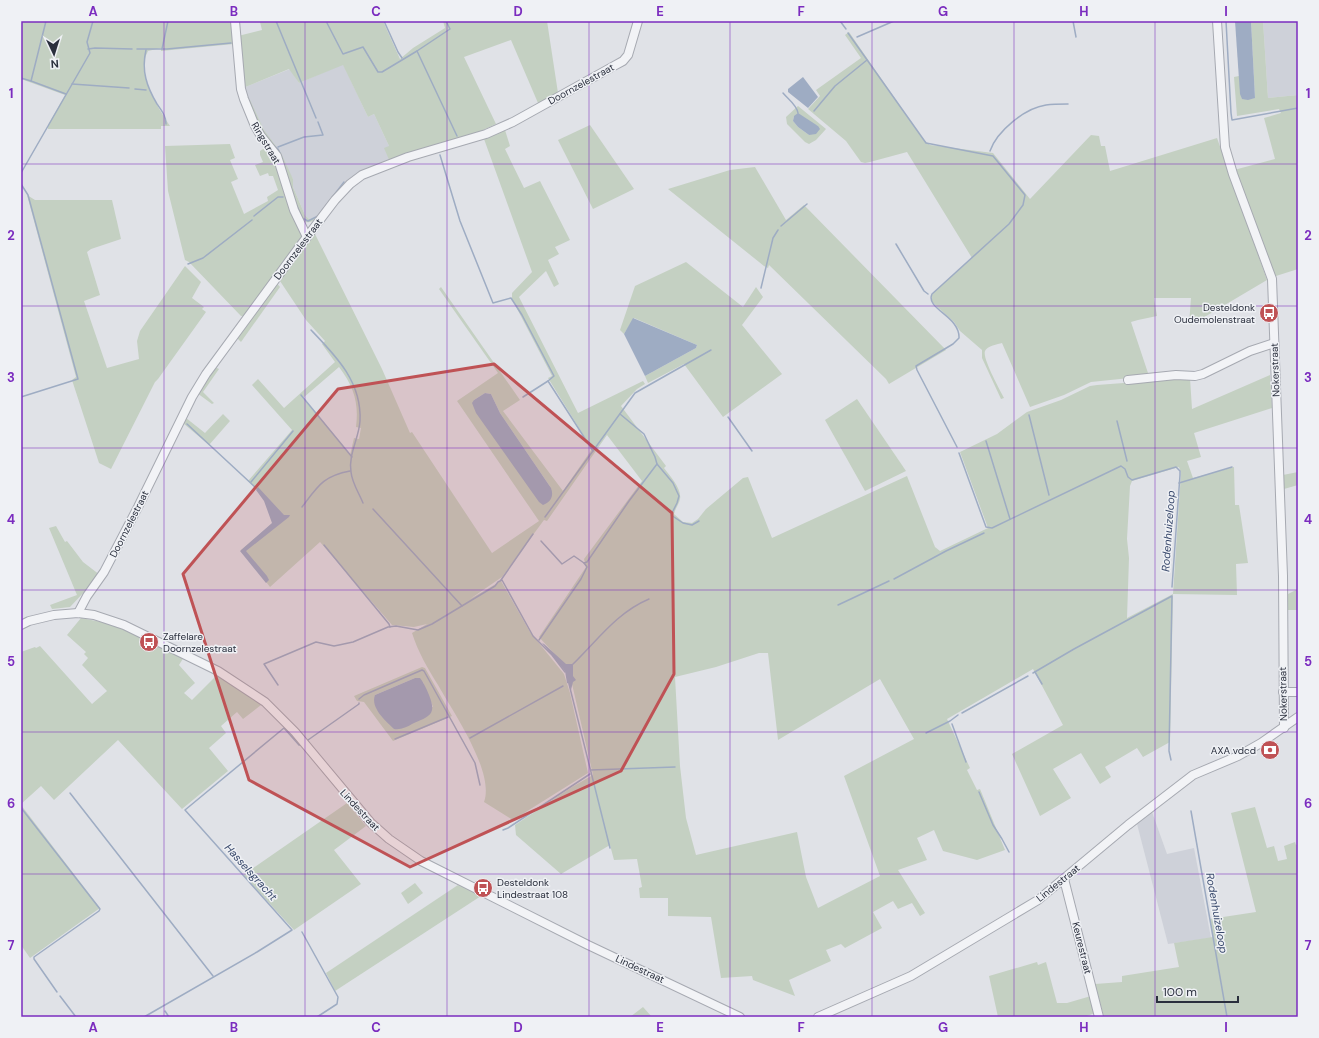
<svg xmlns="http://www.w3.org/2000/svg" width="1319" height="1038" viewBox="0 0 1319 1038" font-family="'DM Sans',sans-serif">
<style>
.built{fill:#ced1d9}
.green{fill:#c4d0c2;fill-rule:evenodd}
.water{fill:#9eacc3}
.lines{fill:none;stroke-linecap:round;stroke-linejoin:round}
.stream{stroke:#9eacc3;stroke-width:1.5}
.minor-casing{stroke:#a6a9b1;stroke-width:10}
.minor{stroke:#f2f3f6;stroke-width:8}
.marked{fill:#bf5255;fill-opacity:0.2;stroke:#bf5255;stroke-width:3;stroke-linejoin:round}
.grid{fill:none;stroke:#7b2cbf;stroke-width:1;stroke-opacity:0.55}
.labels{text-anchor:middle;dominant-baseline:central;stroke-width:3;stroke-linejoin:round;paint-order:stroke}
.street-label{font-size:10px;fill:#2a2f3d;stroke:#eff1f5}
.poi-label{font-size:10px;fill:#2a2f3d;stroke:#eff1f5;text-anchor:end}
.water-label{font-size:11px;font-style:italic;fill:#39496c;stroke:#eff1f5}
.neatline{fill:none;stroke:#7b2cbf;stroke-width:1.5}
.grid-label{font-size:13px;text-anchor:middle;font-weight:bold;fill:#7b2cbf}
</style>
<rect width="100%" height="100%" fill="#e0e2e7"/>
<!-- built -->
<g class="built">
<polygon points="1263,21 1298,21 1298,95 1268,98"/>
<polygon points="343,64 368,117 374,114 389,146 390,162 370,167 342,184 317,217 309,219 305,215 293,187 293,179 264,130 250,101 246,103 243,88 290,69 299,83"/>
<polygon points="1152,812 1167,854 1194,848 1211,938 1168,944 1137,824"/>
</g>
<!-- green -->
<g class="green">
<path d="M 21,21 L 232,21 L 234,44 L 161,51 L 161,48 L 148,51 C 135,74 158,107 170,126 L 161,126 L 161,129 L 48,129 L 48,125 L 65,95 L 21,79 Z"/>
<polygon points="266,21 383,21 400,59 413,48 445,28 443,21 547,21 558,93 538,103 511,40 464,57 496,124 459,141 390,162 384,148 389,146 374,114 368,117 343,65 299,83 289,69 243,88 238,36 262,30 260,22"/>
<polygon points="1251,21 1263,21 1268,98 1298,95 1298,269 1276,276 1272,275 1234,170 1275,159 1264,118 1281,113 1279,109 1237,116 1234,77 1239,76 1242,99 1255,98"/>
<path d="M 849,32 L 923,139 L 930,145 L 993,153 L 1030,199 L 1091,135 L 1099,136 L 1101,146 L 1105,146 L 1110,171 L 1217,138 L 1267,280 L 1191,325 L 1189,324 L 1191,298 L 1154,298 L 1157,316 L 1138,320 L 1131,322 L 1149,376 L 1091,382 L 1064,395 L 1030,407 L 1002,343 C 998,344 987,346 985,351 C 982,358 1000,390 1004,398 L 1001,399 L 982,358 L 982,350 L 960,331 L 954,322 L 932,302 L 932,295 L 934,292 L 972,258 L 907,152 L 870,162 L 865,163 L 861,162 L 846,141 L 808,109 L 820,96 L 816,90 L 861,58 L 845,35 Z"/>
<path d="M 250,100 L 264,130 L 281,153 L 293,179 L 293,187 L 305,215 L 309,219 L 317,217 C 312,222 310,223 303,222 L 268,143 L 246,103 Z"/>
<path d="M 798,106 L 826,129 L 816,140 L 809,144 L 805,142 L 787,124 L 786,117 ZM 794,116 L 818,126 L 809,135 L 798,127 L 793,121 Z"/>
<polygon points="590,125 634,189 593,209 558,140"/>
<path d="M 505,130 L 510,146 L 505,149 L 524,188 L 540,181 L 570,240 L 555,247 L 559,254 L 548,260 L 559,284 L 554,287 L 546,271 L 519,297 L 578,413 L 643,381 L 645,384 L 637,389 L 621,406 L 666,466 L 664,468 C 670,476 682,489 680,499 C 679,504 675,509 674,514 L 683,522 L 692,523 L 698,519 L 706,509 L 743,478 L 748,477 L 772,538 L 907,476 L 935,547 L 940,551 L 988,528 L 960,452 L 997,434 L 1027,412 L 1061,400 L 1090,386 L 1097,385 L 1190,378 L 1192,409 L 1270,375 L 1272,408 L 1194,433 L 1201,457 L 1187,461 L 1193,478 L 1234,467 L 1235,505 L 1239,505 L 1248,563 L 1236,564 L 1237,595 L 1173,594 L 1170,742 L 1143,757 L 1137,748 L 1105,767 L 1111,777 L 1100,784 L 1081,753 L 1053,769 L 1071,798 L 1040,816 L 1012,754 L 1063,725 L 1033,669 L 947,719 L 970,768 L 967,770 L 977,790 L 980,789 L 1005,850 L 977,860 L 943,851 L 934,830 L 917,838 L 927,860 L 898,870 L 925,913 L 920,916 L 912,903 L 898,909 L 893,901 L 873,912 L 882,928 L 845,948 L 841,944 L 826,950 L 831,961 L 789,980 L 795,996 L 753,980 L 752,976 L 721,978 L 711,917 L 668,916 L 668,898 L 640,898 L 639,888 L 642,887 L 637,859 L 614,860 L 610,845 L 561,874 L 516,835 L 515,825 L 572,787 L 593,775 L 572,684 L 559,659 L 539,637 L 586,567 L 584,559 L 642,481 L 607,435 L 547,521 L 544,520 L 502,577 L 470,599 L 501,581 L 530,632 L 564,674 L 570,693 L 588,773 L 513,820 L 484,802 C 495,772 453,712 438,685 C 428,669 418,652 412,633 L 427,624 L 414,627 L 392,625 L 320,542 L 270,587 L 241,550 L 273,523 L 264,496 L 248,481 L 292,430 L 252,385 L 258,379 L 284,408 L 335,362 L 322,344 L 325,341 L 306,320 L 278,278 L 314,232 L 382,369 L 410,433 L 412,432 L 414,435 L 492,553 L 539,521 L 457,401 L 498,373 L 439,289 L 441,287 L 520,400 L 503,411 L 563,491 L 592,449 L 548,378 L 552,376 L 512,299 L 512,293 L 532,272 L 484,139 ZM 339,367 C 354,387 359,403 356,427 L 361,428 L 359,439 L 354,438 L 350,455 L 303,398 ZM 485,393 L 491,394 L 500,413 L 551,488 L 474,400 ZM 1179,467 L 1181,473 L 1173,594 L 1127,618 L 1129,558 L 1127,539 L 1130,486 L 1132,481 ZM 759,653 L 768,653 L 778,740 L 880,679 L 914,739 L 844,776 L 880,876 L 818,908 L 806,877 L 797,832 L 696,855 L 686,818 L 680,766 L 675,677 L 716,667 Z"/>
<polygon points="230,144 235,158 230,160 238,179 231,182 244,214 268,201 267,197 278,190 273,176 269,176 268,173 260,176 255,165 263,162 260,155 260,151 266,147 276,163 285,194 303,237 244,316 241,316 189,262 185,260 168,191 165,146"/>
<polygon points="755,167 786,220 804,205 946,350 889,384 886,379 769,265 768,268 764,266 668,189 730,170"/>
<polygon points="27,195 35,200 112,200 121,239 91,249 87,252 100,295 84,301 107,368 139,359 137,341 140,331 185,266 201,282 192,298 204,307 202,309 206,312 158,379 155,382 111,469 99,463 72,380 76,377"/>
<polygon points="686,262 743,307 756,287 763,297 742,325 782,374 723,417 684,364 648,383 645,376 696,348 697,345 634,318 624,334 620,330 635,286"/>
<polygon points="276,282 280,287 241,342 236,337"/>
<polygon points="215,367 219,369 203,392 214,403 212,404 197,393"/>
<polygon points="857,399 906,471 865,491 825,420"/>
<polygon points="223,414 230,421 209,445 183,423 186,418 205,433"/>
<polygon points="1298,472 1298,485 1284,489 1283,475"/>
<polygon points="56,526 65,542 67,541 83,562 100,575 70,607 52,609 50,605 77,595 49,528"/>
<polygon points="1298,589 1298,610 1287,610 1286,595"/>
<polygon points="81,618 111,624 184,657 179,665 195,683 184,693 192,700 218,674 249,695 261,705 243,719 237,712 221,726 226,733 209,748 228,771 182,809 118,740 54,800 41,786 21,804 21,652 35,647 36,648 40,646 92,704 107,691 82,665 88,658 84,654 86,652 67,635"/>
<path d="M 422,667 L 425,668 L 452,716 L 393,741 L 364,702 L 357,701 L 354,696 ZM 415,678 L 423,682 L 433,707 L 375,695 Z"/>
<polygon points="347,803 366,826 334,850 361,884 294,930 243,875"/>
<polygon points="21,805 100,908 30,958 21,945"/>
<polygon points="1255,807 1267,848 1274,846 1278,861 1287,859 1284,846 1295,842 1296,845 1298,844 1298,1017 1104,1017 1095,984 1122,982 1122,976 1179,967 1174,943 1213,937 1210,919 1256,912 1231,813"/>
<polygon points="415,883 423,893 408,904 401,893"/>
<polygon points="458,885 481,896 335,991 326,973"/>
<polygon points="1037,962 1038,965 1046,962 1057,1003 1067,1003 1091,996 1095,1013 1084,1017 998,1017 989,976"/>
<polygon points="643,1007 652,1017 630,1017"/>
</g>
<!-- water -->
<g class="water">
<polygon points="1235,21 1251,21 1255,98 1248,100 1242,99 1240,94"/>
<polygon points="803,77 818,97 808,108 788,92 788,89"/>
<polygon points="798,113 818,126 820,129 816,134 809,135 798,127 793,121 794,116"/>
<polygon points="633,318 697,345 696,348 645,376 624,334"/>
<path d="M 485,393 L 491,394 L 500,413 L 551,488 C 554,496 551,502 543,505 L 539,502 L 476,413 L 472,403 L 474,400 Z"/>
<polygon points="258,487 284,515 290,515 289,517 246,551 267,576 269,580 266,583 240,551 272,523 264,501 256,490"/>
<polygon points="542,643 544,644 566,664 573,664 573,676 576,680 573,682 571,690 569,684 567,683 565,671"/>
<path d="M 415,678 L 420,678 C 424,683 426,688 429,695 C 437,715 430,716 412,724 C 407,727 401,730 394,729 C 386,721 370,708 375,695 Z"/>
</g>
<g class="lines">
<!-- stream -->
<g class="stream">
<polyline points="46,21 31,81 66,94"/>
<polyline points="276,21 316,118"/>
<polyline points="384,21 398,52 402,58"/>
<polyline points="446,21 450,29 417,51 457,136"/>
<polyline points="840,21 846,29"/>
<polyline points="1073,21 1076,37"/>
<polyline points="1226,21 1231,113 1232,120 1298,108"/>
<polyline points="327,23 343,54 363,47 378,72 382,72 417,51"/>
<path d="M 848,33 L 926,143 L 993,156 L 1025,195 L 1023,205 L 1009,224 L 932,294 C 925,309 960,316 959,338 L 953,344 L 916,366 L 917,370 L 957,447"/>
<polyline points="857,37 894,21"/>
<polyline points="88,49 95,48 132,49"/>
<polyline points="137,49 167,49 231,43"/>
<polyline points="162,49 168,21"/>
<path d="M 146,50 C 141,71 147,87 157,104 C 162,111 166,116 166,124"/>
<polyline points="21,78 31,81"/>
<polyline points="72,84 129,88"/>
<polyline points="135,89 146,90"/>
<path d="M 783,93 C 788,99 797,105 798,113"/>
<polyline points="814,111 835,86 867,60"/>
<polyline points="257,121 262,130"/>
<polyline points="273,145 278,149 280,153"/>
<polyline points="278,147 304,137 323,135 318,122"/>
<path d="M 990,151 C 997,131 1025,108 1046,105 C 1053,104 1061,104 1068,104"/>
<polyline points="440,155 460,221 493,303 511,298 522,315 554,376 548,381"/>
<polyline points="281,156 286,172"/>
<polyline points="21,173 90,53 87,42 93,21"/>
<polyline points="21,184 28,195 78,379 21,397"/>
<polyline points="297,206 302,218 308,221 318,216 344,182"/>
<polyline points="254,216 278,197 283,197"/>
<polyline points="781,226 807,204"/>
<polyline points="896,244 924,291 928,294"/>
<polyline points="188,264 203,258 252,220"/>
<polyline points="761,288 773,238 778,230"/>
<path d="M 311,330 C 336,356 362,382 360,421 C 359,438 348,455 351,472 C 352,483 359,493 363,503"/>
<polyline points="301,395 352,457"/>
<polyline points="523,397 548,381 593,451"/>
<polyline points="620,414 644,434 655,457 657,464 673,483 679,496 677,503 671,515 683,523 692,525 699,521"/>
<polyline points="1029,415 1049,495"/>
<polyline points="728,417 752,451"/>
<polyline points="1117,421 1127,461"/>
<polyline points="187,424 256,488"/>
<polyline points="986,441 1010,519"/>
<polyline points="959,453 986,527 992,528 1121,466 1125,469 1128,477 1132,480 1176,467 1180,471 1180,475 1172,587"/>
<polyline points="251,482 293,431"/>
<polyline points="1179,483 1232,467"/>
<path d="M 302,507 C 318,486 323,476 350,471"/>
<polyline points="373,509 462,606"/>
<polyline points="545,517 635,393 711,350"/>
<polyline points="541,541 562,564 574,556 584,563"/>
<polyline points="324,545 389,624 390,627"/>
<polyline points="894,579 946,551 984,533"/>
<polyline points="501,580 533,534"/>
<polyline points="838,605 889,581"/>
<polyline points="539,640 581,579 587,567 584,563 587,562 629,501 657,464"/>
<path d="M 572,665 C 597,641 616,613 649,599"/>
<polyline points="1035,672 1042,684"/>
<polyline points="1033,673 1074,649 1172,596 1169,751 1171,760"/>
<polyline points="569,684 610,848"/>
<polyline points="278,685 264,664 316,642 334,646 339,645 353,642 388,627 396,626 418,630 432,624 495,586 498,582 502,580 533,636 552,655 565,672"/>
<polyline points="359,699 364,695 422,670 424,671 475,763 480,785"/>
<polyline points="962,713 1028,676"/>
<polyline points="952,724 966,762"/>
<polyline points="926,733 950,721 958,715"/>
<polyline points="470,738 563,686"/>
<polyline points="395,739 448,717"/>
<polyline points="308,740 359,704 359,703"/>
<polyline points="591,770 675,767"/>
<polyline points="979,792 993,825 1002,839 1009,852"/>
<polyline points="70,793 213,976"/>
<polyline points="22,809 100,909 99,911 34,957 34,959 57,992"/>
<polyline points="1191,811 1227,1017"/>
<polyline points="503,830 508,828 590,774"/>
<polyline points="302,932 338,997 337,1004 317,1017"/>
<polyline points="60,996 76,1017"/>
<polyline points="165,1011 169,1017"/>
<polyline points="21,1015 22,1017"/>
<polyline points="144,1017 257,952 292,930 185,810 284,728 299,745 301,745"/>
</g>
<!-- minor casing -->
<g class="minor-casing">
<g id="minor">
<polyline points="235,21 241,89 244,99 255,126 261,136 277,156 294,210 307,237"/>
<polyline points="1217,21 1225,147 1233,174 1272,279 1283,576 1284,728"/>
<polyline points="1128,380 1176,375 1195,376 1203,374 1250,351 1274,343"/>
<polyline points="78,613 87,596 104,572 138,507 192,397 206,374 300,246 335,200 350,184 362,175 408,157 486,134 513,122 612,67 623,61 628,55 638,21"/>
<polyline points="21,625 29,621 54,615 78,613 94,615 124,625 218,671 265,702 295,732 371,823 389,839 421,861 588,945 740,1017"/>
<polyline points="1283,692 1298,692"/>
<polyline points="1064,879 1099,1017"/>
<polyline points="818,1017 911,976 1038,900 1128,825 1193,775 1238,756 1261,743 1298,717"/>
</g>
</g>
<!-- minor -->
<use href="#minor" class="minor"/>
</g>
<!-- marked area -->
<path class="marked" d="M 494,364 L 672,513 L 674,674 L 621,771 L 410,867 L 249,780 L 183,574 L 338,389 Z"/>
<!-- grid -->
<path class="grid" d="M 164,21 L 164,1017M 305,21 L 305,1017M 447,21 L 447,1017M 589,21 L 589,1017M 730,21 L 730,1017M 872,21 L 872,1017M 1014,21 L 1014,1017M 1155,21 L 1155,1017M 21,164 L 1298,164M 21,306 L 1298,306M 21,448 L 1298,448M 21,590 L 1298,590M 21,732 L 1298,732M 21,874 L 1298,874"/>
<!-- icons -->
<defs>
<g id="bus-disc" transform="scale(1)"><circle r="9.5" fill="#bf5255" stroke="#eff1f5"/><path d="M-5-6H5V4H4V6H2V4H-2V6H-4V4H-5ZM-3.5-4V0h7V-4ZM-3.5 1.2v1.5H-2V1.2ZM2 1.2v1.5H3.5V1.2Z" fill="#fff"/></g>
<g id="bank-disc" transform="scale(1)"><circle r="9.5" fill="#bf5255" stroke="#eff1f5"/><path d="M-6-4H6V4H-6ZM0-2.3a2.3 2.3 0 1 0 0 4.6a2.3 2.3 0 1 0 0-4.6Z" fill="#fff"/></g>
</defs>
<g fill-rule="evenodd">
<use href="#bus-disc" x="1269" y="313"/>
<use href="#bus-disc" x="149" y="642"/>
<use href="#bank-disc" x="1270" y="750"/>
<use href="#bus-disc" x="483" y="888"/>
</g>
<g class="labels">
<!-- street labels -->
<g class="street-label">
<text transform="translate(581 84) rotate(-29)">Doornzelestraat</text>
<text transform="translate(266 143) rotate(59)">Ringstraat</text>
<text transform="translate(298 249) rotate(-53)">Doornzelestraat</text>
<text transform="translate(1275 370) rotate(-92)">Nokerstraat</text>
<text transform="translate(129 524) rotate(-63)">Doornzelestraat</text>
<text transform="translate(1283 694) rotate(-91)">Nokerstraat</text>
<text transform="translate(360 810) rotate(47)">Lindestraat</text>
<text transform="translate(1058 883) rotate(-39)">Lindestraat</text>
<text transform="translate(1082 948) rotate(76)">Keurestraat</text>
<text transform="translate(640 969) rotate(25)">Lindestraat</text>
</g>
<!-- poi labels -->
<g class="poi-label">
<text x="1255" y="307">Desteldonk<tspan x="1255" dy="12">Oudemolenstraat</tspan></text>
<text x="163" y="636" text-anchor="start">Zaffelare<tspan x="163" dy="12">Doornzelestraat</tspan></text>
<text x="1256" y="750">AXA vdcd</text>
<text x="497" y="882" text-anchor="start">Desteldonk<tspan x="497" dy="12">Lindestraat 108</tspan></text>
</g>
<!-- water labels -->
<g class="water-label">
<text transform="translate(1168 531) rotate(-86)">Rodenhuizeloop</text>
<text transform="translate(251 872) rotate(48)">Hasselsgracht</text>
<text transform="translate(1217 913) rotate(80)">Rodenhuizeloop</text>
</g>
</g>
<!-- border -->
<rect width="1319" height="1038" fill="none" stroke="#eff1f5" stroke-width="44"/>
<!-- north arrow -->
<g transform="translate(54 54) rotate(176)" stroke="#eff1f5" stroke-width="3" paint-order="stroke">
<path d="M0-3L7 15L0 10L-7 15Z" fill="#2a2f3d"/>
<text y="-6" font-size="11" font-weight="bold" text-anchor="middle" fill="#2a2f3d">N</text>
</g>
<!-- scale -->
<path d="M1157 996v6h81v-6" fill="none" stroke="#2a2f3d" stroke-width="2"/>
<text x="1163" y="996" font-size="12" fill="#2a2f3d" stroke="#eff1f5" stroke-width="3" paint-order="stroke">100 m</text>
<rect x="22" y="22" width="1275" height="994" class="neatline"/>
<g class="grid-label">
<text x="93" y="16">A</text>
<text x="234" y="16">B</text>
<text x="376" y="16">C</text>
<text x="518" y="16">D</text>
<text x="660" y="16">E</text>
<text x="801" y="16">F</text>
<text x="943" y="16">G</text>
<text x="1084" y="16">H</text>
<text x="1226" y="16">I</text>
<text x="11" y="98">1</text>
<text x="1308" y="98">1</text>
<text x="11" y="240">2</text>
<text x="1308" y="240">2</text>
<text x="11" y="382">3</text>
<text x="1308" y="382">3</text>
<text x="11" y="524">4</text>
<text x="1308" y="524">4</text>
<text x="11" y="666">5</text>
<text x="1308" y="666">5</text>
<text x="11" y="808">6</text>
<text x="1308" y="808">6</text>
<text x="11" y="950">7</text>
<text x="1308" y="950">7</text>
<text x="93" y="1032">A</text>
<text x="234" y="1032">B</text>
<text x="376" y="1032">C</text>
<text x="518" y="1032">D</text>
<text x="660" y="1032">E</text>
<text x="801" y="1032">F</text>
<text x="943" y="1032">G</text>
<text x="1084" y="1032">H</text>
<text x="1226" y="1032">I</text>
</g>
</svg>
